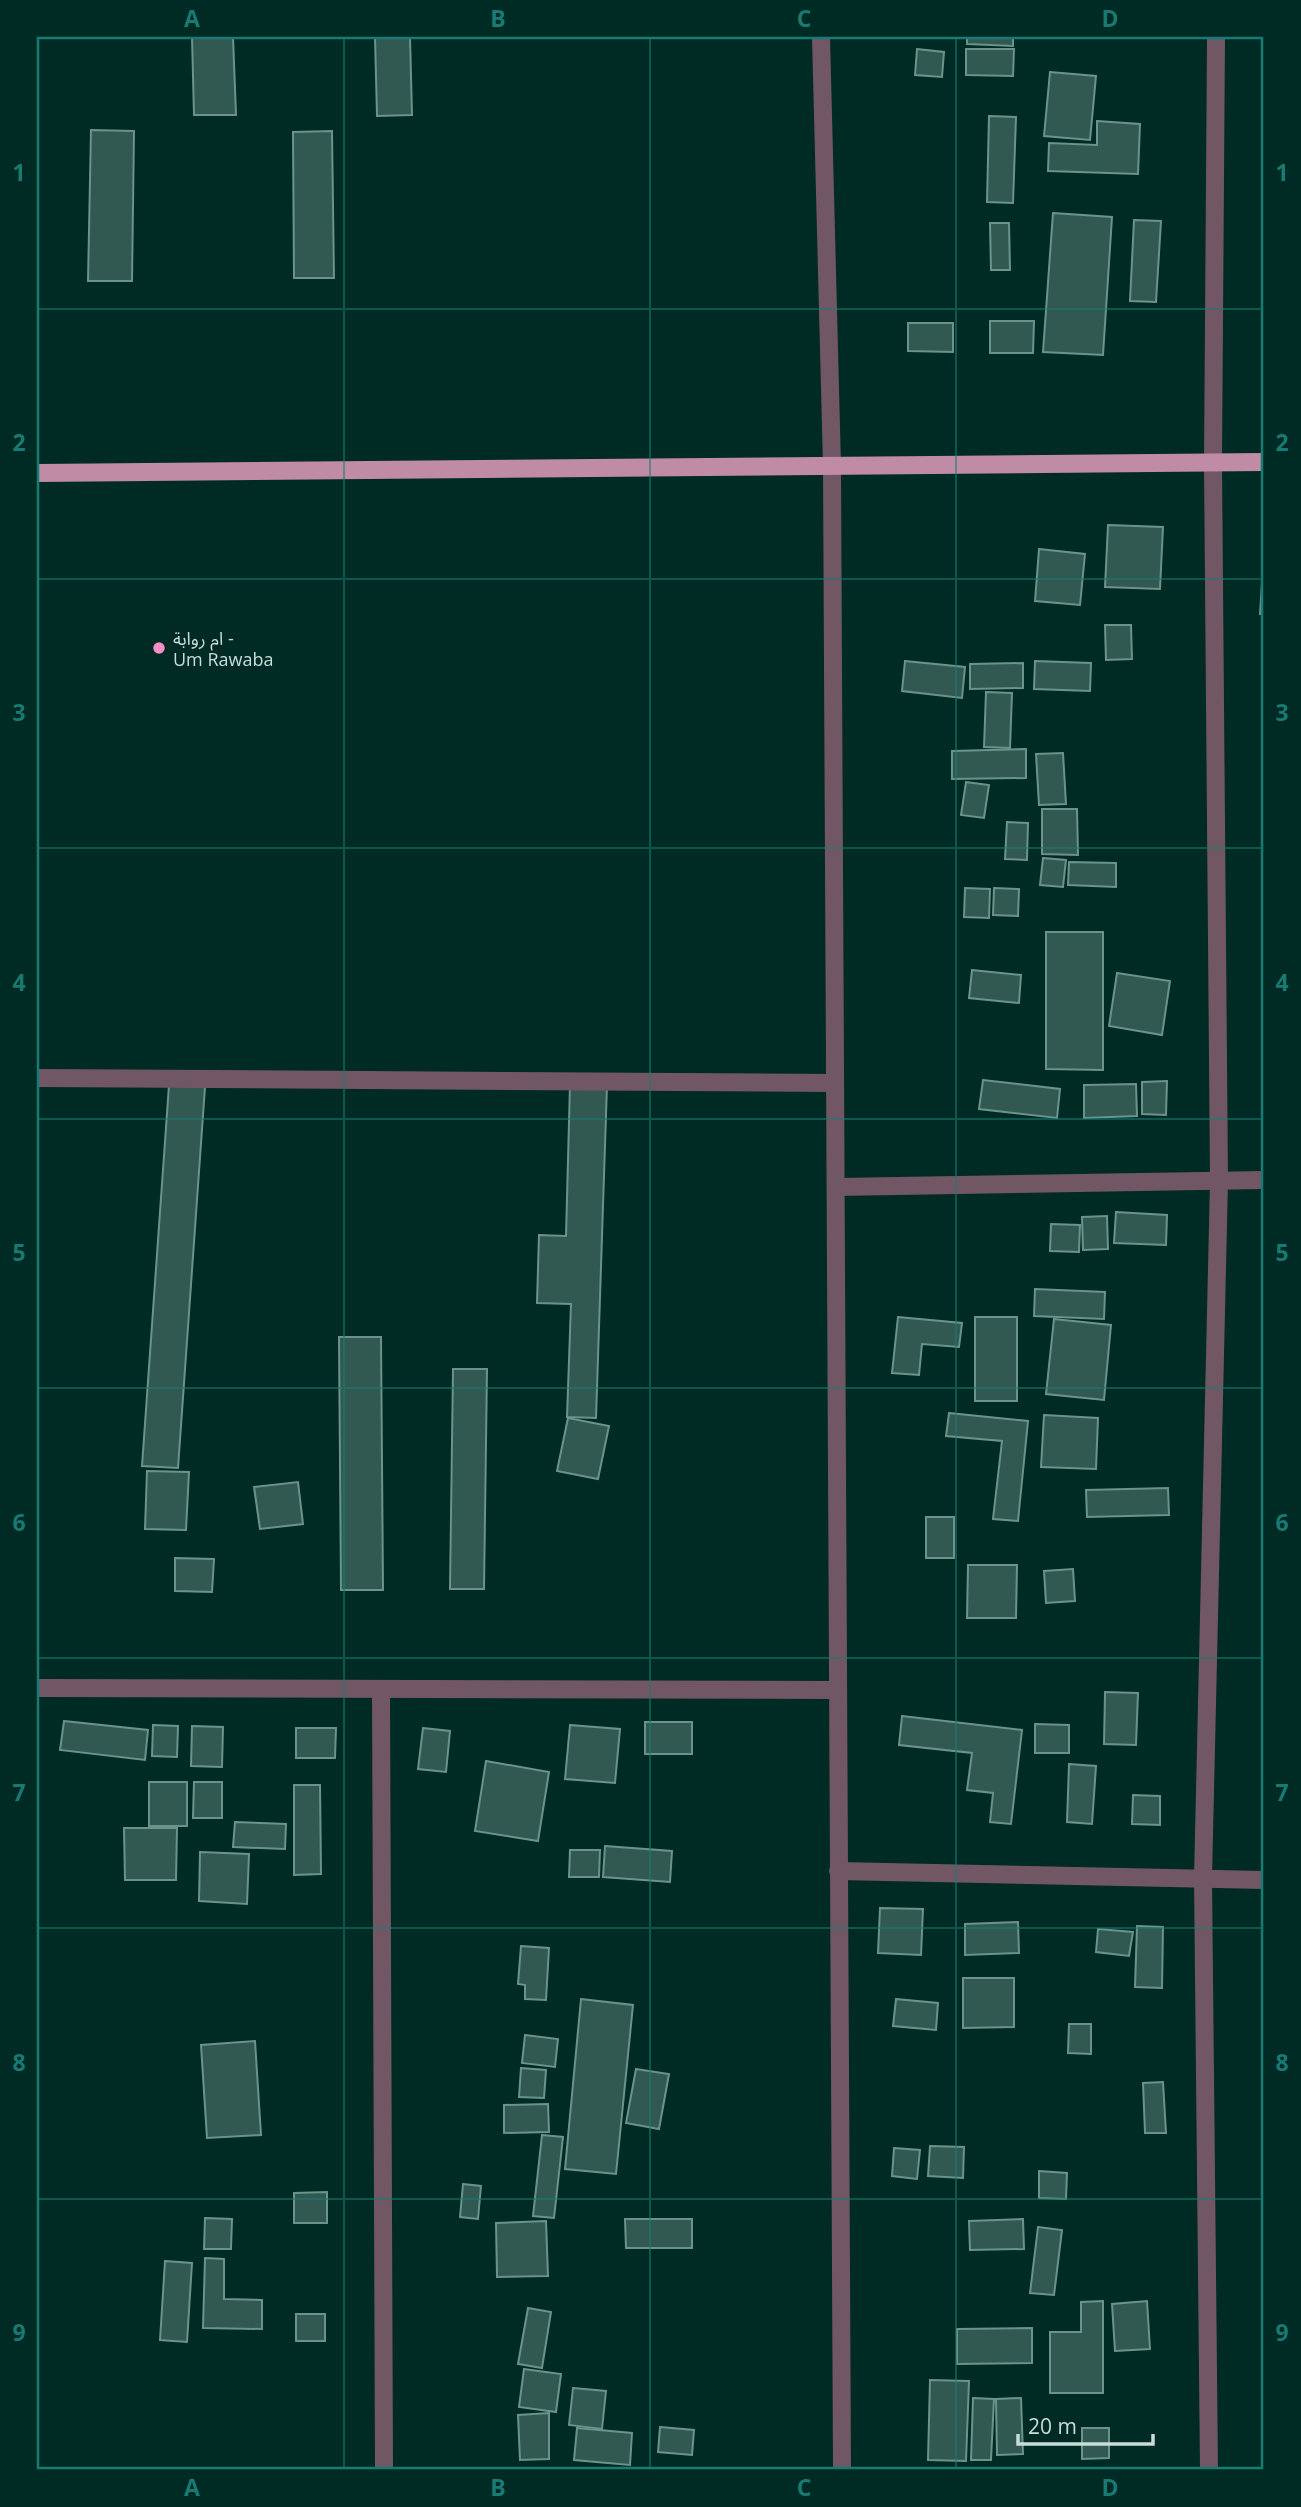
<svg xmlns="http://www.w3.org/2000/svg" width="1301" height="2507" viewBox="0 0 1301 2507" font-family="'Open Sans','Noto Sans Arabic',sans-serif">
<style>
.building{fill:#315951;stroke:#6a948b;stroke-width:2}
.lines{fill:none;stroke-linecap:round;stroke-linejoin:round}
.minor{stroke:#715764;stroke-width:18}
.major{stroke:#c08ba4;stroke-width:18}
.grid{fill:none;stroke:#187b73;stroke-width:2;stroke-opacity:0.55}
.poi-dot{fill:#fa8fc7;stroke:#002a24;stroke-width:2.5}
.labels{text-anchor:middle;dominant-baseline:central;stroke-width:5;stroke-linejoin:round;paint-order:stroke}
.poi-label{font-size:18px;fill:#c8ddd8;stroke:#002a24;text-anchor:start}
.neatline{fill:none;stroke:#187b73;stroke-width:2.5}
.grid-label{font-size:23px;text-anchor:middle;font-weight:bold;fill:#187b73}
</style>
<rect width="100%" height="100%" fill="#002a24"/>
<!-- building -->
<g class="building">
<polygon points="192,37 233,37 236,115 194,115"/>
<polygon points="375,37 410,37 412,115 377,116"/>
<polygon points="967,37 1013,37 1013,46 967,44"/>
<polygon points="917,49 944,52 942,77 915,75"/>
<polygon points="966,49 1014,49 1013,76 966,75"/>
<polygon points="1050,72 1096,76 1090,140 1044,136"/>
<polygon points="989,116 1016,117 1013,203 987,202"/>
<polygon points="1097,121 1140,124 1138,174 1048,171 1049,143 1097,145"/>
<polygon points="91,130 134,131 132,281 88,281"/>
<polygon points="332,131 334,278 294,278 293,132"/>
<polygon points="1053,213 1112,217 1103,355 1043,352"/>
<polygon points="1134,220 1161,221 1156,302 1130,301"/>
<polygon points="990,223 1009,223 1010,270 991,270"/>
<polygon points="990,321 1034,321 1033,353 990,353"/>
<polygon points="908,323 953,323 953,352 908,351"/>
<polygon points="1108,525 1163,527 1160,589 1105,587"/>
<polygon points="1039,549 1085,554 1080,605 1035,601"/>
<polygon points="1264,551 1264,614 1260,614"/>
<polygon points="1105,625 1131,625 1132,659 1106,660"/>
<polygon points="905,661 965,667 962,698 902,691"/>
<polygon points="1035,661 1091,663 1090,691 1034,689"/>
<polygon points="1023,663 1023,688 970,689 970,664"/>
<polygon points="986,692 1012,693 1010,748 984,747"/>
<polygon points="1026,749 1026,778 952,779 952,751"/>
<polygon points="1063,753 1066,804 1039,805 1036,754"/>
<polygon points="966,782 989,785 984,818 961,815"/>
<polygon points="1042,809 1077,809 1078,855 1042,854"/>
<polygon points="1007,822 1028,823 1027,860 1005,859"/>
<polygon points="1043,858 1066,860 1063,887 1040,885"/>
<polygon points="1069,862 1116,863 1116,887 1068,885"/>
<polygon points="965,888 990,889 989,918 964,917"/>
<polygon points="994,888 1019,889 1018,916 993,915"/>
<polygon points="1046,932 1103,932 1103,1070 1046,1069"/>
<polygon points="972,970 1021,975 1019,1003 969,998"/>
<polygon points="1117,973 1170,981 1162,1035 1109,1026"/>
<polygon points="983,1080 1060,1089 1057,1118 979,1109"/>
<polygon points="1167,1081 1166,1115 1142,1114 1142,1082"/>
<polygon points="570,1084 607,1085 596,1418 567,1417 571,1304 537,1303 539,1235 566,1236"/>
<polygon points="1136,1084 1137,1116 1084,1118 1084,1085"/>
<polygon points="169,1085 205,1087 178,1468 142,1466"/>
<polygon points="1116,1212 1167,1215 1166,1245 1114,1243"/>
<polygon points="1107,1216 1108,1249 1083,1250 1082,1217"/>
<polygon points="1051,1224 1080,1225 1079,1252 1050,1251"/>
<polygon points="1035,1289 1105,1292 1104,1319 1034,1316"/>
<polygon points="898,1317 962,1323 959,1347 922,1344 919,1375 892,1373"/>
<rect x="975" y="1317" width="42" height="84"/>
<polygon points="1054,1319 1111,1325 1104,1400 1046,1394"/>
<polygon points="339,1337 381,1337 383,1590 341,1590"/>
<polygon points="453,1369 487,1369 484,1589 450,1589"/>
<polygon points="949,1413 1028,1421 1018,1521 993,1519 1002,1441 946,1436"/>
<polygon points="1044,1415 1098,1418 1096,1469 1041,1467"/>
<polygon points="568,1418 609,1426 598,1479 557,1471"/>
<polygon points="147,1471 189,1472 186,1530 145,1529"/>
<polygon points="298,1482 303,1524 260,1529 254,1487"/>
<polygon points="1168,1488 1169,1515 1087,1517 1086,1490"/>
<rect x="926" y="1517" width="28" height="41"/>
<polygon points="175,1558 214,1559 212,1592 175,1591"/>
<polygon points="968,1565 1017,1565 1016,1618 967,1618"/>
<polygon points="1073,1569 1075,1601 1046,1603 1044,1571"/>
<polygon points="1105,1692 1138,1693 1136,1745 1104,1744"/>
<polygon points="902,1716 1022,1730 1011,1824 990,1822 993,1793 967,1790 972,1753 899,1745"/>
<polygon points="64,1721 148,1730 145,1760 60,1750"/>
<rect x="645" y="1722" width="47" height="32"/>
<polygon points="1035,1724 1069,1725 1069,1753 1035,1753"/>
<polygon points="153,1725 178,1726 177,1757 152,1756"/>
<polygon points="570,1725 620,1729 615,1783 565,1779"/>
<polygon points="192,1726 223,1727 222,1767 191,1766"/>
<polygon points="296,1728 336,1728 335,1758 296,1758"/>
<polygon points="423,1728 450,1731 446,1772 418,1769"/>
<polygon points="486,1761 549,1772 538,1841 475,1831"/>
<polygon points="1069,1764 1096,1766 1092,1824 1067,1822"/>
<rect x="149" y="1782" width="38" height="44"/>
<polygon points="194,1782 222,1782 222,1818 193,1818"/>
<polygon points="294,1785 320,1785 321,1874 294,1875"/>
<polygon points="1133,1795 1160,1796 1160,1825 1132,1824"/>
<polygon points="235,1822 286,1824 285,1849 233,1847"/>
<polygon points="124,1828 177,1828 176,1880 125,1880"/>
<polygon points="605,1846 672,1851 670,1882 603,1877"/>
<polygon points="570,1850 600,1850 599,1877 569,1877"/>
<polygon points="200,1852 249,1854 247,1904 199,1901"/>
<polygon points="880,1908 923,1909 921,1955 878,1953"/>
<polygon points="1018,1922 1019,1953 965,1955 965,1924"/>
<polygon points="1137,1926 1163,1927 1162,1988 1135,1987"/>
<polygon points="1098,1929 1133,1932 1129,1956 1096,1952"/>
<polygon points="521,1946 549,1948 546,2000 525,1999 525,1985 518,1984"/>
<polygon points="963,1978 1014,1978 1014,2027 963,2028"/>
<polygon points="581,1999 633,2005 616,2174 565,2169"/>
<polygon points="896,1999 938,2003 936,2030 893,2026"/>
<polygon points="1069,2024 1091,2024 1091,2054 1068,2053"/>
<polygon points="525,2035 558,2039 555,2067 522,2063"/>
<polygon points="255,2041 261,2135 207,2138 201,2045"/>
<polygon points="521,2068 546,2070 544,2098 519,2097"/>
<polygon points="636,2069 669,2074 659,2129 626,2123"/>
<polygon points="1163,2082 1166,2133 1145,2133 1143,2083"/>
<polygon points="548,2104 549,2132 504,2133 504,2105"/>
<polygon points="542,2135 563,2137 554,2218 533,2216"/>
<polygon points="930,2146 964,2147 963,2178 928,2176"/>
<polygon points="894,2148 920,2150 917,2179 892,2176"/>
<polygon points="1039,2171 1067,2173 1066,2199 1039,2198"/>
<polygon points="463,2184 481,2186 478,2219 460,2217"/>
<polygon points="327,2192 327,2223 294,2223 294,2193"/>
<polygon points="205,2218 232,2219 231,2249 204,2249"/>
<polygon points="625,2219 692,2219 692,2248 626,2248"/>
<polygon points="1023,2219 1024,2249 970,2250 969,2221"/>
<polygon points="546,2221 548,2276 497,2277 496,2223"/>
<polygon points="1038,2227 1062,2230 1054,2295 1030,2293"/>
<polygon points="205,2258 224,2259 224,2299 262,2300 262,2329 203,2328"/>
<polygon points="165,2261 192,2263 187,2342 160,2340"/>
<polygon points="1103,2301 1103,2393 1050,2393 1050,2332 1081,2332 1081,2302"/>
<polygon points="1147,2301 1150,2349 1115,2351 1112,2304"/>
<polygon points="528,2308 551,2312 542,2368 518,2364"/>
<rect x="296" y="2314" width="29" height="27"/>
<polygon points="1032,2328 1032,2363 957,2364 957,2329"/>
<polygon points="524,2369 561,2374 556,2412 519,2407"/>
<polygon points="930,2380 969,2381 966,2461 928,2460"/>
<polygon points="573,2388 606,2391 602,2429 569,2425"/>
<polygon points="973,2398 994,2399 991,2460 971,2460"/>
<polygon points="1021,2398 1023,2454 997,2455 996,2399"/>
<polygon points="549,2413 549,2459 520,2460 518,2415"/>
<polygon points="660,2427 694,2430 692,2455 658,2452"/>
<polygon points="577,2428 632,2433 630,2465 574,2460"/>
<polygon points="1082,2428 1109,2428 1109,2458 1082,2459"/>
</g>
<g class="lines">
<!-- minor -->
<g class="minor">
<polyline points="821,37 832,466 842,2470"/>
<polyline points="37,1078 835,1083"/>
<polyline points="836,1187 1264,1180"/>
<polyline points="37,1688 837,1690"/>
<polyline points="381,1689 384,2470"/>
<polyline points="838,1871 1264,1880"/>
<polyline points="1209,2470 1203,1878 1219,1181 1213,463 1216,37"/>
</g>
<!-- major -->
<polyline class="major" points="37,473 1264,462"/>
</g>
<!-- grid -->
<path class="grid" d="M 344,37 L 344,2470M 650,37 L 650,2470M 956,37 L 956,2470M 37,309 L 1264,309M 37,579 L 1264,579M 37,848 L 1264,848M 37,1119 L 1264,1119M 37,1388 L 1264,1388M 37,1658 L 1264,1658M 37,1928 L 1264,1928M 37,2199 L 1264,2199"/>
<!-- markers -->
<circle class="poi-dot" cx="159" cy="648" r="7"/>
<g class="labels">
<!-- poi labels -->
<g class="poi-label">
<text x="173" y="638">ام روابة -<tspan x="173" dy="21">Um Rawaba</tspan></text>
</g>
</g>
<!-- border -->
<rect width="1301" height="2507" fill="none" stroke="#002a24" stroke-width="77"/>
<!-- scale -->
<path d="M1018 2434v10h135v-10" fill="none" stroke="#c8ddd8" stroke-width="3.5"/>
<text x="1028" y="2434" font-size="21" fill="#c8ddd8" stroke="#002a24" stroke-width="5" paint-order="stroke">20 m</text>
<rect x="38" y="38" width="1224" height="2430" class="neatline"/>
<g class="grid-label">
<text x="192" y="27">A</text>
<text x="498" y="27">B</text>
<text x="804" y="27">C</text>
<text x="1110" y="27">D</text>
<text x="19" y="181">1</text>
<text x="1282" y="181">1</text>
<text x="19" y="451">2</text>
<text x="1282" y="451">2</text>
<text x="19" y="721">3</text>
<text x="1282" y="721">3</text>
<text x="19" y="991">4</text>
<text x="1282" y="991">4</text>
<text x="19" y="1261">5</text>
<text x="1282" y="1261">5</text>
<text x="19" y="1531">6</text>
<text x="1282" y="1531">6</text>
<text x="19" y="1801">7</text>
<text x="1282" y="1801">7</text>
<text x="19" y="2071">8</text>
<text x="1282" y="2071">8</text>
<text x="19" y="2341">9</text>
<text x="1282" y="2341">9</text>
<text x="192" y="2496">A</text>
<text x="498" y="2496">B</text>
<text x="804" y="2496">C</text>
<text x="1110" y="2496">D</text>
</g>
</svg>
